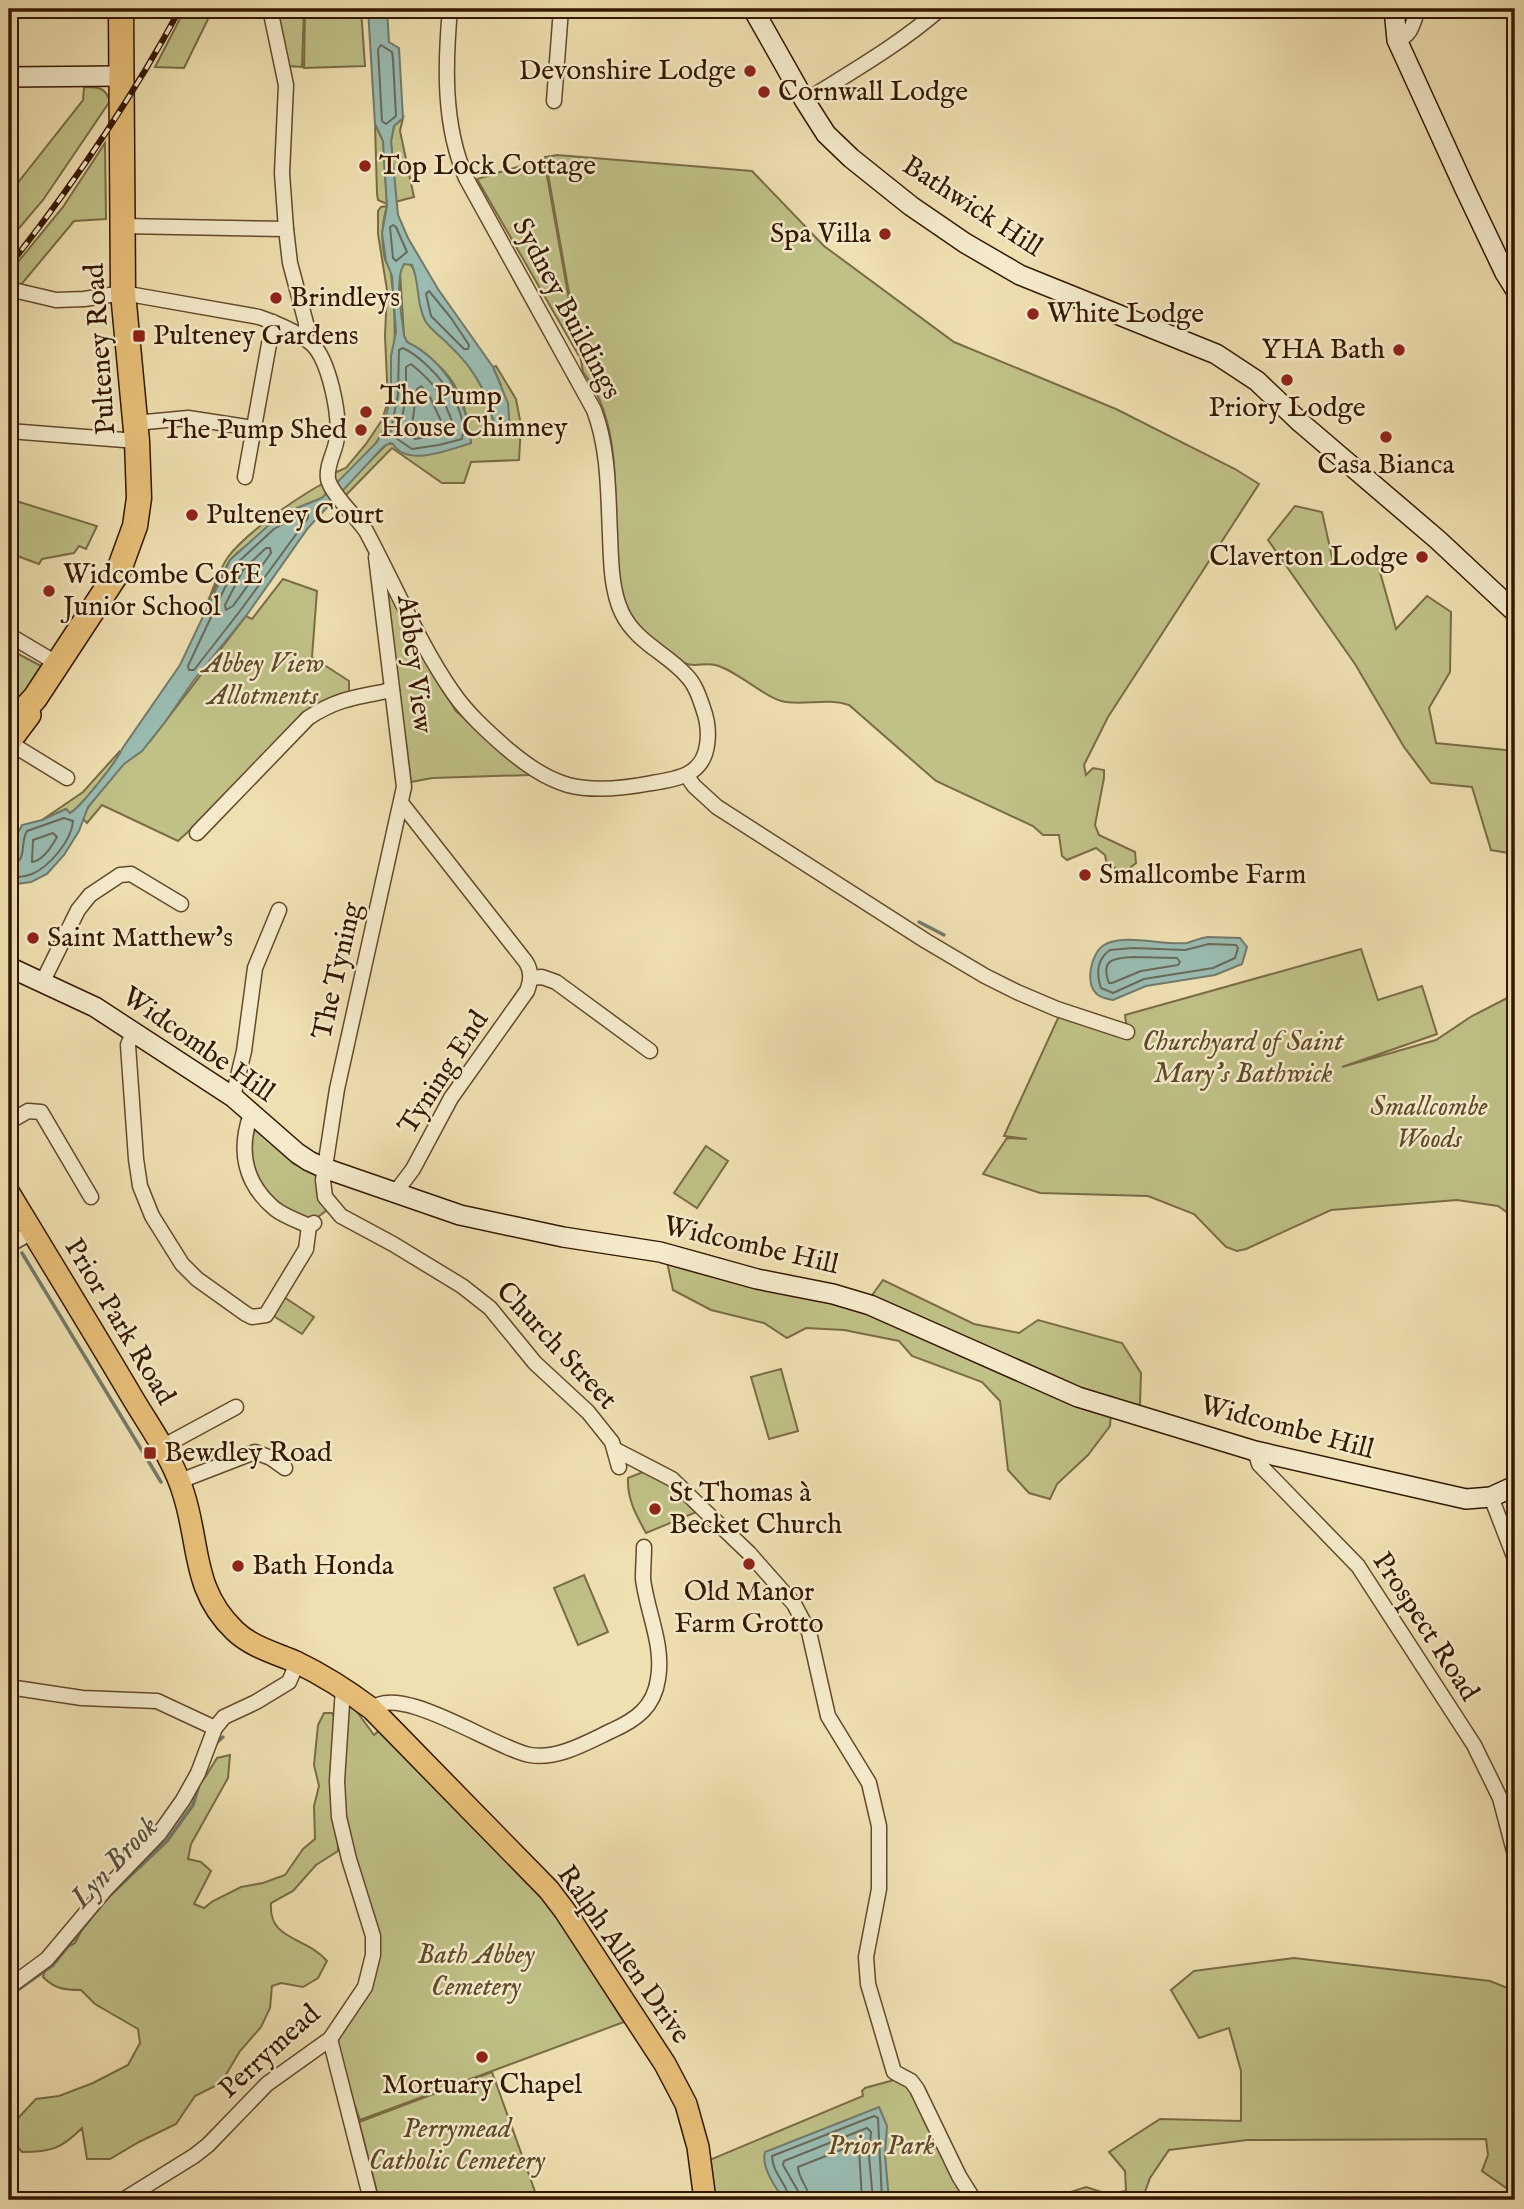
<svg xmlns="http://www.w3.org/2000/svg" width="1524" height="2209" viewBox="0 0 1524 2209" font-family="'IM FELL English',serif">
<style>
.green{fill:#bfc187;stroke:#7a6c44;stroke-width:2}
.water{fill:#9abcb2;stroke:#727a6b;stroke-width:2}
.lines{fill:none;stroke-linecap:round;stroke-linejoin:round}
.shore{stroke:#686a5a;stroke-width:2}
.stream{stroke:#727a6b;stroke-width:3.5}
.street-casing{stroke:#64492d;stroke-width:17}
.secondary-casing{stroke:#351701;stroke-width:22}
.primary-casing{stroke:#351701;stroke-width:24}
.highway-casing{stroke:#351701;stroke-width:27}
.street{stroke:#f5ebcc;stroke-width:14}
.secondary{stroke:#f5ebcc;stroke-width:19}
.primary{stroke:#e8c078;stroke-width:21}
.highway{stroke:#e8c078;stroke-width:24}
.rail-casing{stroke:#351701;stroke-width:6}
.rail{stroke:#f5ebcc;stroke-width:3.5;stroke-dasharray:10;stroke-linecap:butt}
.poi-dot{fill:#8f2418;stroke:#f5ebcc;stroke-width:2.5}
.labels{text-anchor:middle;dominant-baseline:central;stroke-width:5;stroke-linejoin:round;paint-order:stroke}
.poi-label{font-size:28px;fill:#351701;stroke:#f5ebcc;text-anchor:start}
.street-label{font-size:28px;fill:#351701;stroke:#f5ebcc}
.park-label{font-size:28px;font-style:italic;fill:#5e4a29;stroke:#f5ebcc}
.water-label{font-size:30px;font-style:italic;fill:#58513f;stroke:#f5ebcc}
</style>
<rect width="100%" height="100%" fill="#efe0b1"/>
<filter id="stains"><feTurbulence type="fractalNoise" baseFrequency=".00286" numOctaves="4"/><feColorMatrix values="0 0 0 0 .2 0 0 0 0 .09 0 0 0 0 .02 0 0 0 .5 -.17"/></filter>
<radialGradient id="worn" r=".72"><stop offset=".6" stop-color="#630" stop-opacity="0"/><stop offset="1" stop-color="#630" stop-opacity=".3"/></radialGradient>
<!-- green -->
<g class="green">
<polygon points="185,9 213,9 184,68 155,67"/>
<polygon points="277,9 304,9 302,67 288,66"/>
<polygon points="305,9 361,9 365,66 304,68"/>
<path d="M 84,87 C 98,87 105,87 110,101 L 43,200 L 9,240 L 9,194 L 83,100 Z"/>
<polygon points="403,118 400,131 414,197 395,202 391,141 394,126"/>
<polygon points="375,124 383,141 387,204 378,200 377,194"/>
<polygon points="105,143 106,219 74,221 20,286 9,285 9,273 63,207"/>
<path d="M 557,155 L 752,171 L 824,246 L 954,342 L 1116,409 L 1235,469 L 1259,484 L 1108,717 L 1084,765 L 1086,775 L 1093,768 L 1104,770 L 1104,778 L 1095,825 L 1099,835 L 1135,852 L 1136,863 L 1125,872 L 1107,865 L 1105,855 L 1096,848 L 1067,860 L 1062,856 L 1059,835 L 1043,835 L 1033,826 L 936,781 L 849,705 C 829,698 807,705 786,702 C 765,699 737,670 715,665 C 704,662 695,668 684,663 C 663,653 636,630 627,609 C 618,589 618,567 617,546 C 614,488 621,420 583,372 L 545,157 Z"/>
<polygon points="544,159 579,356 477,179"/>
<path d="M 387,206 C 382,223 381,242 385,259 C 387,265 391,268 391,274 C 396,312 399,405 379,438 C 369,455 349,470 335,485 L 334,473 L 346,468 L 366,444 L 382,420 L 388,401 L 385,336 L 387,290 L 378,234 L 378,211 L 381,207 Z"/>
<path d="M 409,263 C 423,277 416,302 425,320 C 431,330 440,336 448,343 C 476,368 490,397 496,434 L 501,385 L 493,367 L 496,366 L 516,399 L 521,425 L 519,460 L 471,462 L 464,483 L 442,483 L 392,448 L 345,496 L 340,491 L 387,444 L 393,444 L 400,451 L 441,452 L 471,443 C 469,419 461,388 443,370 C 433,359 419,351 407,342 L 404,336 L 400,272 L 404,264 Z"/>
<path d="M 322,484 L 326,494 L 322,498 L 292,510 L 237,553 L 230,560 L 208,601 C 214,587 219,570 228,557 C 246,533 295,499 322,484 Z"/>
<polygon points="16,501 97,526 86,549 79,546 74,553 42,559 39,564 9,553"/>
<polygon points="1295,506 1322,512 1334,566 1362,557 1378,565 1396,629 1427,596 1451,612 1450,672 1429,708 1436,743 1515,751 1515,854 1491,850 1472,787 1431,783 1404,747 1355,664 1268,540"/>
<path d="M 283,579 L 317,591 L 312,657 L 349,681 L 349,693 L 334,697 L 178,841 L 102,805 L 87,823 L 82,818 C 90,803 112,772 126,762 C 135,755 143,749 151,740 L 246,616 L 252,619 Z"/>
<polygon points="387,595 391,596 417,647 456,711 531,773 530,775 432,778 411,782"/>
<polygon points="9,649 41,666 27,691 9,714"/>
<path d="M 119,752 C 119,760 79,809 70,813 L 66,809 L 42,820 L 83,792 Z"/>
<polygon points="1361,949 1378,1000 1422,986 1437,1034 1342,1067 1436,1040 1472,1016 1515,994 1515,1218 1498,1206 1457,1200 1331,1210 1246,1249 1237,1251 1226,1247 1194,1214 1148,1196 1040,1193 983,1174 1007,1138 1027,1139 1004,1136 1059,1016 1127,1031 1125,1015"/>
<polygon points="253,1125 294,1164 319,1174 327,1210 314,1220 309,1220 278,1205 259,1182 250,1155"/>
<polygon points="706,1146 728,1161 697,1208 674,1193"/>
<polygon points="685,1249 725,1260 751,1287 865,1305 883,1280 974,1324 1019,1333 1038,1320 1122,1343 1141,1373 1140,1405 1112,1401 1110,1426 1088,1455 1057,1484 1050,1499 1029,1493 1008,1470 1000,1401 982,1382 912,1356 899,1341 844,1330 806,1328 787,1338 764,1323 711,1310 673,1290 667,1262"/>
<polygon points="284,1297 314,1317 302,1334 272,1315"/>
<polygon points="781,1369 798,1431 769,1439 751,1377"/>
<path d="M 648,1470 L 666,1481 L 699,1511 L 646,1533 C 636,1515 627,1499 628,1478 Z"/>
<polygon points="584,1575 608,1632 578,1645 554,1588"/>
<polygon points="352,1705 374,1735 382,1728 550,1904 624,2022 360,2120 350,2092 336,2044 339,2039 337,2034 377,1964 346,1817 343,1780 348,1708"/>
<path d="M 324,1713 L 332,1713 L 336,1720 L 338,1851 L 316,1865 L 293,1891 L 271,1903 C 268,1941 306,1936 327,1961 L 318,1978 L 303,1987 L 281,1983 L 272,1986 L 270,2008 L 261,2027 L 240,2051 L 221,2083 L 195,2096 L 176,2124 L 139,2142 L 110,2159 L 87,2159 L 82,2128 C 61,2149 51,2152 22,2152 L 10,2138 L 19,2117 L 36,2099 L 59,2096 L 93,2083 L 128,2065 L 140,2043 L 138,2029 L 95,2004 L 81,1990 C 64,1990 55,1989 43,1977 L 47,1964 L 61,1951 L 75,1943 L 89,1916 L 188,1799 L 206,1776 L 217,1758 L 230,1755 L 228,1778 L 191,1844 L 188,1859 L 201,1862 L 211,1871 L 194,1904 L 204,1908 L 213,1901 L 241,1887 L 263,1883 L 285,1875 L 303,1849 L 315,1839 L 314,1806 L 319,1786 L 314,1765 L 318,1725 Z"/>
<polygon points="1294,1958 1490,1981 1515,1991 1515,2194 1482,2171 1488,2155 1486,2139 1247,2140 1169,2150 1150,2178 1142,2200 1046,2200 1086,2187 1108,2194 1126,2191 1125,2171 1109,2152 1160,2119 1241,2121 1241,2071 1229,2028 1199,2038 1171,1990 1194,1971"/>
<polygon points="492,2072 538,2200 379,2200 359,2122"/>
<polygon points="905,2077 970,2200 713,2200 707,2161 863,2096 862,2091 865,2088"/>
</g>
<!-- water -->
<g class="water">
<path d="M 368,9 L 387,9 L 389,42 L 399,48 L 403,118 L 394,126 L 391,141 L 398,215 L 408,238 L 438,289 L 493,367 L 508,403 L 510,432 L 496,434 C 490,397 476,370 449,345 C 442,337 432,331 426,322 C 416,305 420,283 412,265 L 404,264 C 394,280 402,317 404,336 L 407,342 C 446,361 467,401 471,443 C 451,449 407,468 393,444 L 390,443 L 384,446 L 308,528 L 246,616 L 194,680 L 165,722 L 142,751 L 124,764 L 88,807 L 79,831 L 64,855 L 47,874 L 31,882 L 9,885 L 9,860 L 15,856 L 16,842 L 9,840 L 9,833 L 17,835 L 22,825 L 42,820 L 66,809 L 70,813 C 79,809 118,760 122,749 L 180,665 L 230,560 L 270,524 L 292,510 L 322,498 L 377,442 L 383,430 L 391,394 L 391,356 L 396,332 L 392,276 L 386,261 L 382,233 L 387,206 L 383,141 L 375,124 Z"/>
<path d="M 1208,937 L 1240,938 L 1247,947 L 1242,964 L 1215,975 L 1146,986 L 1113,1000 C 1108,999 1102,998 1098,995 C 1084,984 1091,953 1104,945 C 1124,933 1164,946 1187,943 C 1194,941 1200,938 1208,937 Z"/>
<path d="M 879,2107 L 887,2126 L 885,2155 L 889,2200 L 786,2200 C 775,2189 761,2166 765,2152 Z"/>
</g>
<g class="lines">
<!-- shore -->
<g class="shore">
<polygon points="381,45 392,52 393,59 396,116 386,124 382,121 378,49"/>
<polygon points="393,225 396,227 407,252 396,261 393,258 390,227"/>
<polygon points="429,291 451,318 469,345 468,349 464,349 431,316 426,294"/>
<path d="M 403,348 C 430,361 470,407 462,439 L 439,445 L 412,449 L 390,434 L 398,395 L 399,350 Z"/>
<path d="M 411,364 C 436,384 444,398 454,427 L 452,433 L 415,439 L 400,429 L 406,396 L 406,367 Z"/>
<polygon points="421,386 430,397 441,421 439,426 417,429 412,425 417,389"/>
<polygon points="304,512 308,514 308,518 240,611 194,670 189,670 188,666 236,564 274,529"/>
<polygon points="266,548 270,548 271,553 233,606 226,610 225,605 243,570"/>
<path d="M 53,833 L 57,837 C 52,846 42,861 32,862 L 33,840 Z"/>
<path d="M 9,865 C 29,862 19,844 27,831 L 64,818 L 73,821 C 72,840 49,867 32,874 C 25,877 16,877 9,878"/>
<path d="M 1209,944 L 1236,945 L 1238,948 L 1235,958 L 1213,968 L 1144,979 L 1113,993 L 1101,988 C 1096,973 1097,959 1110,950 L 1133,948 L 1185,950 Z"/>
<path d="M 1133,957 L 1177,958 L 1180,962 L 1178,965 L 1141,971 L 1112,983 L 1109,983 C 1100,959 1114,958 1133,957 Z"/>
<path d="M 790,2200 C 788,2185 772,2173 772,2156 L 874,2116 L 878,2118 L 882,2200"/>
<polyline points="799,2200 798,2191 783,2165 784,2161 867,2128 871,2132 869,2156 873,2200"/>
<path d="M 810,2200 C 809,2187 798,2179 798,2167 L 856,2144 L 859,2148 L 862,2200"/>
</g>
<!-- stream -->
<g class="stream">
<polyline points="919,922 944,935"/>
<polyline points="1513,981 1515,980"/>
<polyline points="22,1253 161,1482"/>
<polyline points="214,1745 223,1737"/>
<polyline points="9,1996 53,1965 107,1898 167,1841 193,1805 199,1785"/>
</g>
<!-- street casing -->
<g class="street-casing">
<g id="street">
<polyline points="270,9 286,85 282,173 286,229"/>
<path d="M 1397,40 C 1412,36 1413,22 1418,9"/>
<polyline points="554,101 561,9"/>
<path d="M 805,101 C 851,72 899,45 940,9"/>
<polyline points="123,226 286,229 290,263 306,323 306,332 302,338"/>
<path d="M 9,289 L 56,300 L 84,299 L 123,293 L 259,317 C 276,323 298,332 312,344 C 329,360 340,414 337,437 C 336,451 326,464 328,479 C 331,494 356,516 366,531 C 394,583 420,646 454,694 C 468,714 487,731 505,747 C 524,763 544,778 568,785 C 595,792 626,788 652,783 C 678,779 703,775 707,745 C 709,733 707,719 703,708 C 699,696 695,684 686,675 C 666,653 636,642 622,613 C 611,590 611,560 610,535 C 608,493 609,450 594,410 L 466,178 C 443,125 445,65 450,9"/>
<polyline points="135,423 188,418 253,428"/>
<polyline points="9,431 137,441"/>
<polyline points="245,477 273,322"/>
<polyline points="376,557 404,787 337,1089 323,1180 325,1197 341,1216 393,1244 462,1286 490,1308 535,1363 588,1412 612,1442 619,1467"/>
<polyline points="9,635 58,664"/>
<polyline points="9,737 18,748 67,778"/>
<polyline points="687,776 694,786 717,807 926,941 985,976 1017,992 1057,1009 1127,1032"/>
<path d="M 197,833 L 308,718 C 338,698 358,697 392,690"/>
<polyline points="531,978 542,977 556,982 650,1051"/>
<polyline points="43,981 78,910 90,895 120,875 131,874 181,904"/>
<polyline points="133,1032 128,1045 136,1159 140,1186 152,1216 182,1264 197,1279 246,1314 252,1317 266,1315 306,1249 309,1226"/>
<polyline points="233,1097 244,1051 255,968 279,910"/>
<path d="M 251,1114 C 238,1150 244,1183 275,1209 C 284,1216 298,1221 309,1226 L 314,1223"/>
<polyline points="9,1122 28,1111 41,1112 91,1197"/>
<path d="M 395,1193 L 413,1169 L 451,1098 L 527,991 C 531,980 532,972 526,962 L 402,804"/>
<polyline points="9,1245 32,1232"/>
<polyline points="162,1447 236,1407"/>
<polyline points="616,1450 672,1479 705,1511 749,1553 794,1604 809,1632 828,1716 869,1783 879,1826 879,1889 866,1957 868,1984 894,2072 911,2081 917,2089 959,2176 974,2200"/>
<polyline points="1255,1451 1259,1464 1358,1566 1474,1745 1500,1798 1515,1855"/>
<polyline points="180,1481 255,1452 271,1458 285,1468"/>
<polyline points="1491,1497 1515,1559"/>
<polyline points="9,1687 82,1698 157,1701 215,1728"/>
<path d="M 372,1709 C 399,1682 496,1749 530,1755 C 557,1760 588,1742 611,1731 C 636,1720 654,1707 658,1679 C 664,1645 647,1612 643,1579 C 643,1568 644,1557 644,1547"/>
<polyline points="9,1987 47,1959 105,1890 159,1834 183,1800 198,1773 215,1728 224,1717 256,1702 289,1682 297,1663"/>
<polyline points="330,2039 371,2200"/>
<polyline points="123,2200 194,2156 208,2145 267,2084 330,2039 365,1987 373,1955 373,1936 349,1859 339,1817 337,1781 343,1688"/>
</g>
</g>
<!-- secondary casing -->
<g class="secondary-casing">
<g id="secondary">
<polyline points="753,9 805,101 826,134 851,158 911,206 965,243 1020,275 1216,354 1257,381 1300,422 1438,540 1515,612"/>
<polyline points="1394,9 1397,40 1465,189 1505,273 1515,289"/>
<polyline points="9,77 121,76"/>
<polyline points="9,967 95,1007 233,1097 297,1153 309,1161 324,1168 460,1215 563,1237 660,1252 757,1279 833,1294 870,1305 1078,1397 1255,1451 1466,1499 1491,1497 1515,1486"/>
</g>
</g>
<!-- primary casing -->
<g class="primary-casing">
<g id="primary">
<polyline points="9,743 30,715"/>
<path d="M 9,1193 C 50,1261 92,1329 132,1397 C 151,1429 174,1460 184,1495 C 200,1546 192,1590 235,1631 C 252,1647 275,1653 296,1662 C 323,1675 348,1691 372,1709 L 549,1890 L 565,1911 L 665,2064 L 686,2104 L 698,2147 L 705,2200"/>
</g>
</g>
<!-- highway casing -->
<g class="highway-casing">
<polyline id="highway" points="9,726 35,698 119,570 135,526 139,498 137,441 123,293 121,9"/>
</g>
<!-- street -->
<use href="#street" class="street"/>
<!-- secondary -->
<use href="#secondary" class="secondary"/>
<!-- primary -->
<use href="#primary" class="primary"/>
<!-- highway -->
<use href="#highway" class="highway"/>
<!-- rail casing -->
<g class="rail-casing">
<path id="rail" d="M 9,266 C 73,185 131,100 180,9"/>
</g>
<!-- rail -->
<use href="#rail" class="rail"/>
</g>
<!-- markers -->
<g class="poi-dot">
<circle cx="750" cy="71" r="7"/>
<circle cx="764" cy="92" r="7"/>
<circle cx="365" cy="166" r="7"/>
<circle cx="885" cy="234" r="7"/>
<circle cx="276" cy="298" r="7"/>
<circle cx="1033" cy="314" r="7"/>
<rect x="132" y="329" width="14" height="14" rx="3.5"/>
<circle cx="1399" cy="350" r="7"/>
<circle cx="1287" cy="380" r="7"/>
<circle cx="366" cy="412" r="7"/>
<circle cx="361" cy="430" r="7"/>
<circle cx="1386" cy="437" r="7"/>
<circle cx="192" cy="515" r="7"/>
<circle cx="1422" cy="557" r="7"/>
<circle cx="49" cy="591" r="7"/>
<circle cx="1085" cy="875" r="7"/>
<circle cx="33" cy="938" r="7"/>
<rect x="143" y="1446" width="14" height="14" rx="3.5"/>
<circle cx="655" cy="1509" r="7"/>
<circle cx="749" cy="1564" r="7"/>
<circle cx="238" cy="1566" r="7"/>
<circle cx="482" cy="2057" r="7"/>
</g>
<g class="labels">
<!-- poi labels -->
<g class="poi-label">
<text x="736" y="71" text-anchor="end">Devonshire Lodge</text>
<text x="778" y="92">Cornwall Lodge</text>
<text x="379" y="166">Top Lock Cottage</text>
<text x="871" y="234" text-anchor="end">Spa Villa</text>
<text x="290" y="298">Brindleys</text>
<text x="1047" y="314">White Lodge</text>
<text x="153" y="336">Pulteney Gardens</text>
<text x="1385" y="350" text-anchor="end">YHA Bath</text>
<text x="380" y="396">The Pump<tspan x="380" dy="32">House Chimney</tspan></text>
<text x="1287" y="408" text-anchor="middle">Priory Lodge</text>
<text x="347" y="430" text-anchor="end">The Pump Shed</text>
<text x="1386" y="465" text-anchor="middle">Casa Bianca</text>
<text x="206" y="515">Pulteney Court</text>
<text x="1408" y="557" text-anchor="end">Claverton Lodge</text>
<text x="63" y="575">Widcombe CofE<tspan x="63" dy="32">Junior School</tspan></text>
<text x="1099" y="875">Smallcombe Farm</text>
<text x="47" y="938">Saint Matthew's</text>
<text x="164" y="1453">Bewdley Road</text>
<text x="669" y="1493">St Thomas à<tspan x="669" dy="32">Becket Church</tspan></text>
<text x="252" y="1566">Bath Honda</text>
<text x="749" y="1592" text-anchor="middle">Old Manor<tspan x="749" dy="32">Farm Grotto</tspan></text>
<text x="482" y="2085" text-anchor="middle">Mortuary Chapel</text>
</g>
<!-- street labels -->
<g class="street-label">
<text transform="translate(972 207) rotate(33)">Bathwick Hill</text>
<text transform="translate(566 309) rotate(62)">Sydney Buildings</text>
<text transform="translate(101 349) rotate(-94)">Pulteney Road</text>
<text transform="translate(414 664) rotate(83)">Abbey View</text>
<text transform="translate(338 971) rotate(-77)">The Tyning</text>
<text transform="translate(198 1045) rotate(35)">Widcombe Hill</text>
<text transform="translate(444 1073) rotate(-57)">Tyning End</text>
<text transform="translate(751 1246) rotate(13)">Widcombe Hill</text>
<text transform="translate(119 1322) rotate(59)">Prior Park Road</text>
<text transform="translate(556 1346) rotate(47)">Church Street</text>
<text transform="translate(1287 1428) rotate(15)">Widcombe Hill</text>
<text transform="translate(1425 1627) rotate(57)">Prospect Road</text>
<text transform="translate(623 1955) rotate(55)">Ralph Allen Drive</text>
<text transform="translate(270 2052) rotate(-42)">Perrymead</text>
</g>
<!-- park labels -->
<g class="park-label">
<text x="263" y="664">Abbey View<tspan x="263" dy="32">Allotments</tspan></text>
<text x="1243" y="1042">Churchyard of Saint<tspan x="1243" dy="32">Mary's Bathwick</tspan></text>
<text x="1429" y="1107">Smallcombe<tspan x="1429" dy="32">Woods</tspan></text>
<text x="476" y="1955">Bath Abbey<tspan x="476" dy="32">Cemetery</tspan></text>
<text x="457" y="2129">Perrymead<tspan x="457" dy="32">Catholic Cemetery</tspan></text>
<text x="881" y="2146">Prior Park</text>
</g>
<!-- water labels -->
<g class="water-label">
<text transform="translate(115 1863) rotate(-47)">Lyn Brook</text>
</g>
</g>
<!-- margin -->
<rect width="1524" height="2209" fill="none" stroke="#efe0b1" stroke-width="35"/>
<rect x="10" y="10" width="1503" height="2188" fill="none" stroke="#351701" stroke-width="3.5"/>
<rect x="18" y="18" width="1489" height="2174" fill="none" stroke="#351701" stroke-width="2"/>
<rect width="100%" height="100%" filter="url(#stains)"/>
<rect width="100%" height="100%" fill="url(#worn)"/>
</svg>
